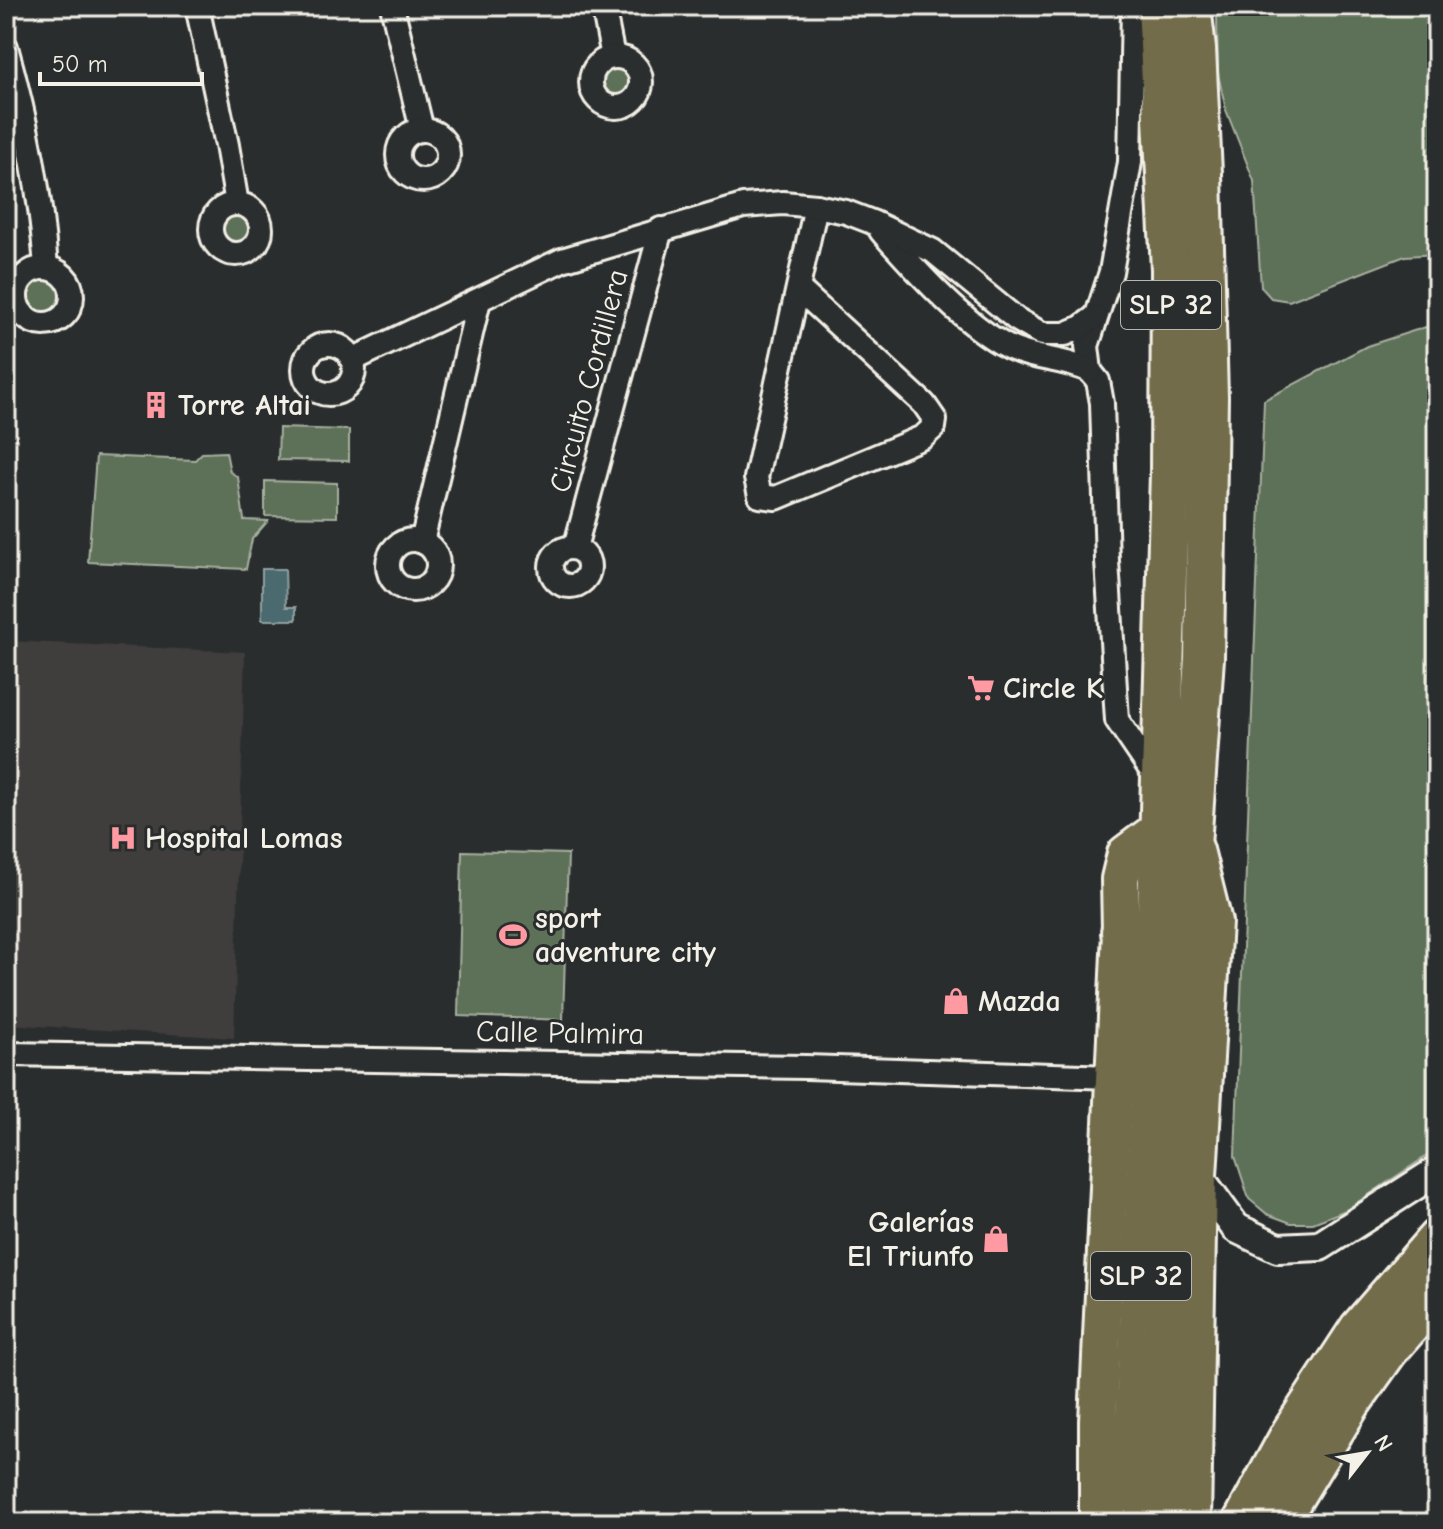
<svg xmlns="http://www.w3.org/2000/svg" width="1443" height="1529" viewBox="0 0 1443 1529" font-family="'Comic Neue',sans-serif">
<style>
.built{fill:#403d3d}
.green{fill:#5d6f58;stroke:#a8b0a0;stroke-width:2}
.water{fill:#4c6a6f;stroke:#8fa09f;stroke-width:2}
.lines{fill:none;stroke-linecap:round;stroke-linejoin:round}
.minor-casing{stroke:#f4f1e8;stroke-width:28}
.tertiary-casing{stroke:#f4f1e8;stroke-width:34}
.primary-casing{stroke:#f4f1e8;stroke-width:42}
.trunk-casing{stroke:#f4f1e8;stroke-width:44}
.minor{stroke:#2a2d2e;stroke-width:22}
.tertiary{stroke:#2a2d2e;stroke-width:28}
.primary{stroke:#726c4b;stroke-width:36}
.trunk{stroke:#726c4b;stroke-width:38}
.labels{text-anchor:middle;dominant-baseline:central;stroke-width:6;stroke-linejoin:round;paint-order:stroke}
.shield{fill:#2a2d2e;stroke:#b7b6b0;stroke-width:2}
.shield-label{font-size:28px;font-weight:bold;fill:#f4f1e8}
.street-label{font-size:30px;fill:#f4f1e8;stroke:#2a2d2e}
.poi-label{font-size:30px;font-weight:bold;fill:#f4f1e8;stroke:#2a2d2e;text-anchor:start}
</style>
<rect width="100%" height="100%" fill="#2a2d2e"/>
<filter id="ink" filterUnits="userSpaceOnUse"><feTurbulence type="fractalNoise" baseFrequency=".0125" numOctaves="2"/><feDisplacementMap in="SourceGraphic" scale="16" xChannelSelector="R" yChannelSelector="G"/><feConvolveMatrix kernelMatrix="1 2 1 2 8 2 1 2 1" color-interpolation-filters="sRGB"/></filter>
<g filter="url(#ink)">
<!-- built -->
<polygon class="built" points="6,641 245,652 234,1038 6,1024"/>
<!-- green -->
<g class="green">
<polygon points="1229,6 1437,6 1437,254 1405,256 1289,301 1271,298 1261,287 1254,181 1226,110 1218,74 1217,16"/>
<circle cx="614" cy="84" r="15"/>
<circle cx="236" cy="230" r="15"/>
<circle cx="46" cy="297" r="17"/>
<polygon points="1432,325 1437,325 1437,1149 1346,1210 1313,1223 1291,1223 1267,1214 1249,1199 1235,1156 1264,400 1367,346"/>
<polygon points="279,428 349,430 349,461 278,460"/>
<polygon points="226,452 230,472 238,477 244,520 268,521 252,539 246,569 88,562 96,456 195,460 202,453"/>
<polygon points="265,481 337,483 337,517 265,516"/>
<polygon points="462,851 568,854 563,1020 458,1016"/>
</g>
<!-- water -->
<polygon class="water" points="262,569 285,569 286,607 296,607 296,620 262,620"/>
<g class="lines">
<!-- minor casing -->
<g class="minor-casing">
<g id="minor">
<polyline points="197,6 227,145 237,204"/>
<polyline points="392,6 422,130"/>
<polyline points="603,6 613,57"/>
<polyline points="1133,6 1130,162 1111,272 1087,346 1090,371 1098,381 1102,403 1107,561 1117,720 1159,782"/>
<path d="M 6,47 C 26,119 41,193 46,268"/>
<circle cx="616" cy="82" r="25"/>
<circle cx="423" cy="155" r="25"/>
<circle cx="236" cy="229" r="25"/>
<path d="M 881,231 C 914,268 964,325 1008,347 C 1034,360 1064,358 1090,371"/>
<circle cx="44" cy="296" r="28"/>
<polyline points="799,289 924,404 935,420 934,427 923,437 776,498 760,496 756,478 816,206"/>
<circle cx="329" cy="369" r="25"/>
<polyline points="352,360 562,260 743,206 783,203 816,206 846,212 872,222 933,251 1016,319 1042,334 1065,334 1080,328 1095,317"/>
<circle cx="413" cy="565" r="25"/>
<polyline points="422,542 479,300"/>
<circle cx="570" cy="567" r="19"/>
<polyline points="575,548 661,229"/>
<polyline points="6,1054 806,1067 1113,1077"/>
</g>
</g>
<!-- tertiary casing -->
<g class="tertiary-casing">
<polyline id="tertiary" points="1198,1176 1236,1228 1278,1248 1320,1246 1437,1171"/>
</g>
<!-- primary casing -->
<g class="primary-casing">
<g id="primary">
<polyline points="1098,1523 1098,1421 1121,932 1120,879 1126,854 1158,830"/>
<polyline points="1192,1523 1198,1176 1213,922 1195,850"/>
</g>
</g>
<!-- trunk casing -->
<g class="trunk-casing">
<g id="trunk">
<polyline points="1121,932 1155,980"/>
<polyline points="1130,1523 1155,980 1170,473 1171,269 1157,6"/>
<polyline points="1164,1523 1178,1033 1204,658 1208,397 1202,173 1196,49 1191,6"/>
<polyline points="1242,1523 1291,1433 1359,1329 1437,1239"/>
<polyline points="1278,1523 1351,1403 1387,1352 1437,1294"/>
</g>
</g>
<!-- minor -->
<use href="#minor" class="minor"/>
<!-- tertiary -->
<use href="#tertiary" class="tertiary"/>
<!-- primary -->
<use href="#primary" class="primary"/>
<!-- trunk -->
<use href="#trunk" class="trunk"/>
</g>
</g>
<!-- icons -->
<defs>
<g id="building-bare" transform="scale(2.16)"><path d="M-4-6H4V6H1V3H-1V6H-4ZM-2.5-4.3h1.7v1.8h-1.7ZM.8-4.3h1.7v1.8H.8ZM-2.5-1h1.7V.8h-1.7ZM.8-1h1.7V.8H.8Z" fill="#ff9aa2" stroke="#2a2d2e" stroke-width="2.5" paint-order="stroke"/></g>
<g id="supermarket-bare" transform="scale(2.16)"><path d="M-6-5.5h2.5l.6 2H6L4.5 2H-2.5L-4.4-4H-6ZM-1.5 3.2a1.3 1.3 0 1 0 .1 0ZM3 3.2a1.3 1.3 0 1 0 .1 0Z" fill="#ff9aa2" stroke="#2a2d2e" stroke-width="2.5" paint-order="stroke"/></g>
<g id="hospital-bare" transform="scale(2.16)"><path d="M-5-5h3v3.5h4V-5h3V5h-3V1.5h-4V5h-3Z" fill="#ff9aa2" stroke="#2a2d2e" stroke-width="2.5" paint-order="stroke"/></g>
<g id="stadium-bare" transform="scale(2.16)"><path d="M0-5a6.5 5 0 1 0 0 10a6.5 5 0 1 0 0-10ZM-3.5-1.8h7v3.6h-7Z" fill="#ff9aa2" stroke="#2a2d2e" stroke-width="2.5" paint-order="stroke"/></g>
<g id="shop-bare" transform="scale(2.16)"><path d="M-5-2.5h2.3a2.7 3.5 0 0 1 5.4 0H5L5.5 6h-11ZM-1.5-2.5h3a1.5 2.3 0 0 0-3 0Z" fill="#ff9aa2" stroke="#2a2d2e" stroke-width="2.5" paint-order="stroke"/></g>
</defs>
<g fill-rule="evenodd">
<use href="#building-bare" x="156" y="405"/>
<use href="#supermarket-bare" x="981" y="688"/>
<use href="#hospital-bare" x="123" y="838"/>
<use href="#stadium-bare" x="513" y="935"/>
<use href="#shop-bare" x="956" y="1001"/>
<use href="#shop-bare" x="996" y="1239"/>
</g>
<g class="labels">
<!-- shield labels -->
<g class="shield">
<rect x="1121" y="281" width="100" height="48" rx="6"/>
<rect x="1091" y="1252" width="100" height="48" rx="6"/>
</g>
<g class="shield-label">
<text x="1171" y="305">SLP 32</text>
<text x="1141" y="1276">SLP 32</text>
</g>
<!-- street labels -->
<g class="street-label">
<text transform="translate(589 381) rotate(-75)">Circuito Cordillera</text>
<text transform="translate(560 1033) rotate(1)">Calle Palmira</text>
</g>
<!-- poi labels -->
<g class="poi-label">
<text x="178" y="405">Torre Altai</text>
<text x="1003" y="688">Circle K</text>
<text x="145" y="838">Hospital Lomas</text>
<text x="535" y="918">sport<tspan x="535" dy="34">adventure city</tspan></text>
<text x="978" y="1001">Mazda</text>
<text x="974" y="1222" text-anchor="end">Galerías<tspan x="974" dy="34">El Triunfo</tspan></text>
</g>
</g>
<!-- margin -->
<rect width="1443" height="1529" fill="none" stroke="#2a2d2e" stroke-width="32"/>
<rect x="16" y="16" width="1411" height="1497" fill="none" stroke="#f4f1e8" stroke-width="3" filter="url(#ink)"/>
<!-- north arrow -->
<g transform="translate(1367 1453) rotate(59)" stroke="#2a2d2e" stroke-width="6" paint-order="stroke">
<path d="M0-6L14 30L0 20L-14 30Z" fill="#f4f1e8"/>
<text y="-12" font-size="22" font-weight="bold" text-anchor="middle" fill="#f4f1e8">N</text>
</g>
<!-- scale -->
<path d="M40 72v12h162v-12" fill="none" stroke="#f4f1e8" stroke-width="4"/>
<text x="52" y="72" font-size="24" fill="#f4f1e8" stroke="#2a2d2e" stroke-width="6" paint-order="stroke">50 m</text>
</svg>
